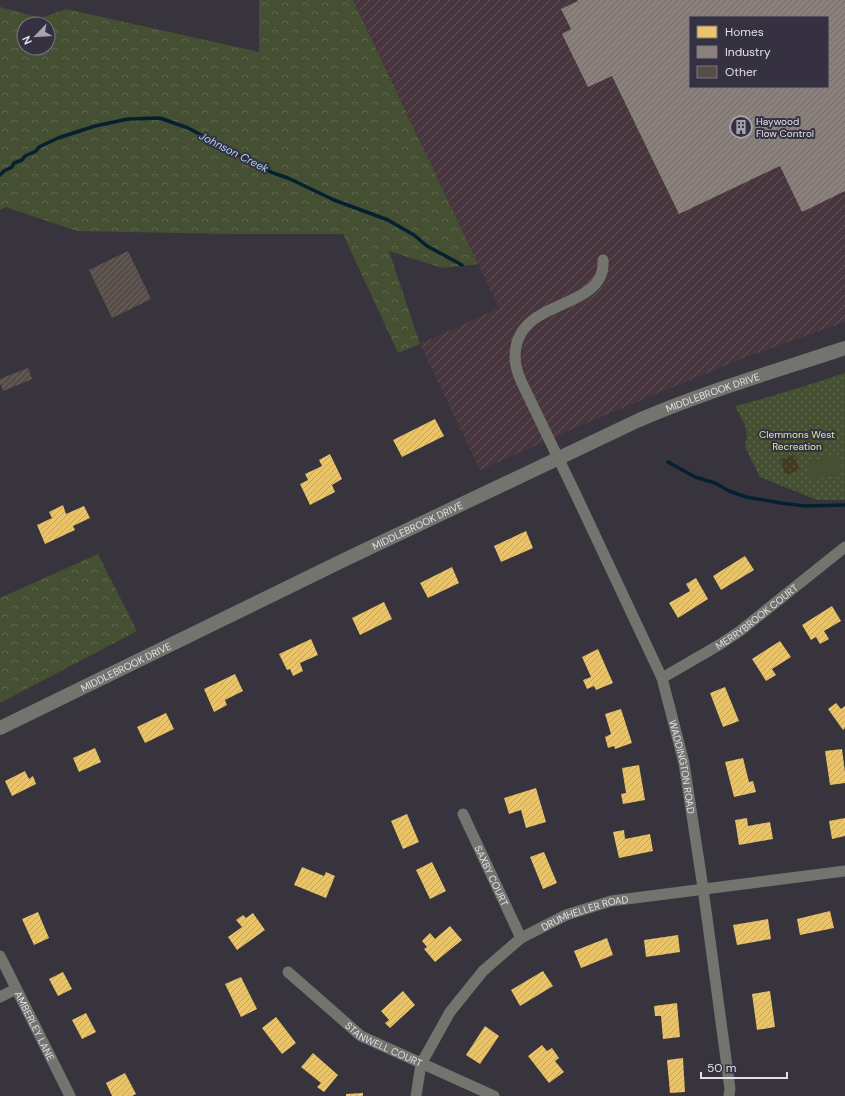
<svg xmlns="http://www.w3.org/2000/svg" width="845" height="1096" viewBox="0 0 845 1096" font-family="'DM Sans',sans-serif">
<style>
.industrial{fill:url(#industrial-furrows);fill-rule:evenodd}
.green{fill:url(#green-dots)}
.forest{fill:url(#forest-crowns);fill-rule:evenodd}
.sand{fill:url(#sand-dots)}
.pitch{fill:#454f31}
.homes{fill:url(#homes-hatch)}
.industry{fill:url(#industry-hatch);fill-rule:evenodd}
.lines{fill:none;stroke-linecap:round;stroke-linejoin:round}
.stream{stroke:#052131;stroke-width:3.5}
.building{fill:url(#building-hatch)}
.minor{stroke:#72746d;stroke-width:11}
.tertiary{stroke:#72746d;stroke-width:14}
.labels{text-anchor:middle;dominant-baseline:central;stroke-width:4;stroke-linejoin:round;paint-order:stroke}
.poi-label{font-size:10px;fill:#e3e0ea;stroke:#363141;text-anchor:start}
.street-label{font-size:10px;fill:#e3e0ea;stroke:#363141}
.park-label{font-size:10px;fill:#d2f09a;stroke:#363141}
.water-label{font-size:11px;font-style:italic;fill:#a2d6f4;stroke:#363141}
</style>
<defs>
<pattern id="industrial-furrows" width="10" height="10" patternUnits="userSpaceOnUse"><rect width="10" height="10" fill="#47363d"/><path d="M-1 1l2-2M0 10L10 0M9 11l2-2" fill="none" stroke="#615359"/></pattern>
<pattern id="green-dots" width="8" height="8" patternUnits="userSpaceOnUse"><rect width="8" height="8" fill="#454f31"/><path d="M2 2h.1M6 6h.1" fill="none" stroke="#60684f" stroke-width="1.8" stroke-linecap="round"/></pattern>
<pattern id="forest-crowns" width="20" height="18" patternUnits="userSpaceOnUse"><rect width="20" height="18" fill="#454f31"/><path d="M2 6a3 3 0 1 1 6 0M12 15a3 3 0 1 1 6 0" fill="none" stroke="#60684f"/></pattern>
<pattern id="sand-dots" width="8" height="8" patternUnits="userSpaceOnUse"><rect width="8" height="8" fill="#423b20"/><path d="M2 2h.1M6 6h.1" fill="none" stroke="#5d5741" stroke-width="1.8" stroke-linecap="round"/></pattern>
<pattern id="homes-hatch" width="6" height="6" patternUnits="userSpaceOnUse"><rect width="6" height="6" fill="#e9c46a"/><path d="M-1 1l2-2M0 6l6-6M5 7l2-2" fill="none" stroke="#c0a461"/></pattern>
<pattern id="industry-hatch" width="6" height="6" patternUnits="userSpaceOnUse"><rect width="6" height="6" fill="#8a817c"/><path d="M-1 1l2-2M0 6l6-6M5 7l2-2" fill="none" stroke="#726b69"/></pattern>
<pattern id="building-hatch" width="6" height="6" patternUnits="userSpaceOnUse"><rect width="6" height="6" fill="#574e4a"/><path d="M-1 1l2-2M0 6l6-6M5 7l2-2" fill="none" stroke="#6f6764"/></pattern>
</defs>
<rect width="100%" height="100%" fill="#37343e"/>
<!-- industrial -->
<path class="industrial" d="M 353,0 L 845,0 L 845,322 L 746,357 L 603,416 L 480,470 L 420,344 L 499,308 ZM 690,17 L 828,17 L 828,87 L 690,87 Z"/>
<!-- green -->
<path class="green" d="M 845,373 L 845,500 L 817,500 L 760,477 L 745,447 L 747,436 L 745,425 L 735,406 C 772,397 808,385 845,373 Z"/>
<!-- forest -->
<g class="forest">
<path d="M 259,0 L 353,0 L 478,264 L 442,268 L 389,251 L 420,344 L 398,353 L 343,234 L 229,234 L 77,231 L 6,207 L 0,210 L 0,7 L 41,18 L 66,9 L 259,52 ZM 24,24 L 48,24 L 48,48 L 24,48 Z"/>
<polygon points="98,554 137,631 0,703 0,598"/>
</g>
<!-- sand -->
<polygon class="sand" points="794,455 800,470 786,475 780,460"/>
<!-- pitch -->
<polygon class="pitch" points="838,454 842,468 839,474 814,479 810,477 808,471 808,463"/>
<!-- homes -->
<g class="homes">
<polygon points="435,419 444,436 402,457 393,440"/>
<polygon points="330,454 342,479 332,485 335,492 310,505 300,484 308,480 305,474 322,466 319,460"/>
<polygon points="63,505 66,514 84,506 90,518 73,526 75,530 45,544 37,525 52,518 49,512"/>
<polygon points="526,531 533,548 501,562 494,546"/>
<polygon points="745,556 754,570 721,590 713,576"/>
<polygon points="452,567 459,583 428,598 420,583"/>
<polygon points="696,578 708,599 678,618 669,603 690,591 686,584"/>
<polygon points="384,602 392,619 360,635 352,618"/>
<polygon points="832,606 841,621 824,631 829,639 820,644 816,637 811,640 802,625"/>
<polygon points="311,639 318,655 300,663 303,671 293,676 290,669 287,670 279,654"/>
<polygon points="780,641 791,657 772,669 776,675 766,681 752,659"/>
<polygon points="598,649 613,683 596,690 594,686 587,689 583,680 591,677 582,657"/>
<polygon points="235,674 243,691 225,700 227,705 214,712 204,689"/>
<polygon points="725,687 739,721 723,727 710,693"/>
<polygon points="836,703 841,709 845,706 845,728 843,730 828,709"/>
<polygon points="621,709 632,743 615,749 614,746 608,748 605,737 611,734 605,714"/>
<polygon points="166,713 174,729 145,743 137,727"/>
<polygon points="95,748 101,762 79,772 73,758"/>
<polygon points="842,749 845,772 845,783 830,785 825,751"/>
<polygon points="743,758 749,782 753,781 756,792 734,797 725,762"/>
<polygon points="639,765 645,800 623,804 621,794 626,793 622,768"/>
<polygon points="25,771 29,779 33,776 36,784 12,796 5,781"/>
<polygon points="536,788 546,822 526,828 521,810 509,814 504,798"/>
<polygon points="407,814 419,842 403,849 391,821"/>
<polygon points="747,818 748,826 770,822 773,839 739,845 735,820"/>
<polygon points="845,818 845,836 832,839 829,821"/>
<polygon points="624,830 625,839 650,834 653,851 619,858 613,832"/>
<polygon points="544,852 557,883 543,889 530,857"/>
<polygon points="432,862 446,891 430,899 416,870"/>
<polygon points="302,867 324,876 326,872 335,876 326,898 294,885"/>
<polygon points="830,911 834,928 800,935 797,919"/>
<polygon points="38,912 49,938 34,945 22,919"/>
<polygon points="253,913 265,930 237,950 228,937 242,927 236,920 243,915 246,918"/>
<polygon points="768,919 771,939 737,945 733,925"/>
<polygon points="450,926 462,940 435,962 424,949 427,947 422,941 430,933 435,939"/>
<polygon points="678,935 680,952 646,957 644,940"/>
<polygon points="607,938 613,955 581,968 574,951"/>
<polygon points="543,971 553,986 520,1006 511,990"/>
<polygon points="63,972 72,989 58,996 49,979"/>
<polygon points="241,977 257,1009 241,1017 225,984"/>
<polygon points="403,991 415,1005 390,1028 385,1023 389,1020 381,1011"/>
<polygon points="770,991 775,1027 757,1030 752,994"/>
<polygon points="677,1003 680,1037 663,1039 661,1016 655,1016 654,1006"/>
<polygon points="86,1013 96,1032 82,1039 72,1020"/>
<polygon points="276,1017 296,1043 282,1054 262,1028"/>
<polygon points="485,1026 499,1036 480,1064 466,1055"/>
<polygon points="542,1045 547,1051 552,1048 559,1058 555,1061 564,1072 549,1083 528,1056"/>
<polygon points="313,1053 338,1075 324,1092 317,1087 321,1083 301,1067"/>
<polygon points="683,1058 685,1092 670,1093 667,1060"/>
<polygon points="125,1073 136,1094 132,1096 112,1096 106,1083"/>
<polygon points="363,1093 363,1096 346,1096 346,1094"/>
</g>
<!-- industry -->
<path class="industry" d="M 577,0 L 845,0 L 845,191 L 802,212 L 780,166 L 679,214 L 612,76 L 588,87 L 562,34 L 571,29 L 561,9 L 578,1 ZM 690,17 L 828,17 L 828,87 L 690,87 Z"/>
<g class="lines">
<!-- stream -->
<g class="stream">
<polyline points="0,175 4,171 12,167 14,163 22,160 25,156 36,151 39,147 58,138 95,126 128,119 160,118 188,128 273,173 288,178 334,200 388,220 414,235 427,246 462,265"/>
<polyline points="668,462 695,477 715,483 729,491 746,497 781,503 805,506 845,505"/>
</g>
</g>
<!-- building -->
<g class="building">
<polygon points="128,251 151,299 112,318 89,270"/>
<polygon points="28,368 32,379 3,391 0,383 0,379"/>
</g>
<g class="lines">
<!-- minor -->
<g class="minor">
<path id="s1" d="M 603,260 C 606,298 556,301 533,320 C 526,325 520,334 517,342 C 513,356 515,368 521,381 L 576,495 L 662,678 L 684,763 L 703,888 L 730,1089 L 729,1096"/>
<path id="s2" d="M 662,678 L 719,645 L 740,631 L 845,547"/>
<path id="s3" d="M 463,814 L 521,938"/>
<path id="s4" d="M 0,956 L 70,1096"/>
<path id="s5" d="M 288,972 L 361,1036 L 494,1096"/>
<polyline points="0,997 16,989"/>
<path id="s6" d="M 416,1096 L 421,1064 L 450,1012 L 483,971 L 521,938 L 566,915 L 611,901 L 845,871"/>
</g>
<!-- tertiary -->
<path class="tertiary" id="s7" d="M 0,728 L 346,559 L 639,420 C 706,391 776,371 845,348"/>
</g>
<!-- icons -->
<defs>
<g id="building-ring" transform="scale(1.15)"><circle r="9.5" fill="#363141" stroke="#a7a4ae" stroke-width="1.5"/><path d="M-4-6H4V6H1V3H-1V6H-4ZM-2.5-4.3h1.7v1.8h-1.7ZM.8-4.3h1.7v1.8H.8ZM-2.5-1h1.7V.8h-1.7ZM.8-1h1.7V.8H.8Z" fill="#a7a4ae"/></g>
</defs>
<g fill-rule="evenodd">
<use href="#building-ring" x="741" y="127"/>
</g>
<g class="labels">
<!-- poi labels -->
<g class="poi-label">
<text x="756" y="121">Haywood<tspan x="756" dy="12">Flow Control</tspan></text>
</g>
<!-- street labels -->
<g class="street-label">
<text stroke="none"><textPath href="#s7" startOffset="788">MIDDLEBROOK DRIVE</textPath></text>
<text stroke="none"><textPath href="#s7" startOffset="464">MIDDLEBROOK DRIVE</textPath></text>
<text stroke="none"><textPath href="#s2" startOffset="113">MERRYBROOK COURT</textPath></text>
<text stroke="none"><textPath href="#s7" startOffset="140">MIDDLEBROOK DRIVE</textPath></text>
<text stroke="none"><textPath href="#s1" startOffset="586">WADDINGTON ROAD</textPath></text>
<text stroke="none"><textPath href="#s3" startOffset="68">SAXBY COURT</textPath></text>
<text stroke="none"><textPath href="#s6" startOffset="264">DRUMHELLER ROAD</textPath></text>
<text stroke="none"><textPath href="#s4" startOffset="78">AMBERLEY LANE</textPath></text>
<text stroke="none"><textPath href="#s5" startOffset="121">STANWELL COURT</textPath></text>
</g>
<!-- park labels -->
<g class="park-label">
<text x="797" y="434">Clemmons West<tspan x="797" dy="12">Recreation</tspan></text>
</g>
<!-- water labels -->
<g class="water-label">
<text transform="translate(234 152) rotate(27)">Johnson Creek</text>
</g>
</g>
<!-- legend -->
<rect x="689" y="16" width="140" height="72" fill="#363141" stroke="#7b7785"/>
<rect x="697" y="26" width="20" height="12" fill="#e9c46a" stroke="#7b7785"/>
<text x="725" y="36" font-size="12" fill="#e3e0ea">Homes</text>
<rect x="697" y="46" width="20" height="12" fill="#8a817c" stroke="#7b7785"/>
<text x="725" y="56" font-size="12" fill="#e3e0ea">Industry</text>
<rect x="697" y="66" width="20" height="12" fill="#574e4a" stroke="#7b7785"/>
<text x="725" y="76" font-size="12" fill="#e3e0ea">Other</text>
<!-- north arrow -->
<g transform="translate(36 36) rotate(245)"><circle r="19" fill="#363141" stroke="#7b7785"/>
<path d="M0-3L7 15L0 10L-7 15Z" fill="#a7a4ae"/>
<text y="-6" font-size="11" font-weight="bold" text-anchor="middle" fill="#e3e0ea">N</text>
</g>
<!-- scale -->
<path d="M701 1072v6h86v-6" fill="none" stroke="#e3e0ea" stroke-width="2"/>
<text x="707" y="1072" font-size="12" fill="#e3e0ea" stroke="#363141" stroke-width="3" paint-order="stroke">50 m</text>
</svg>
